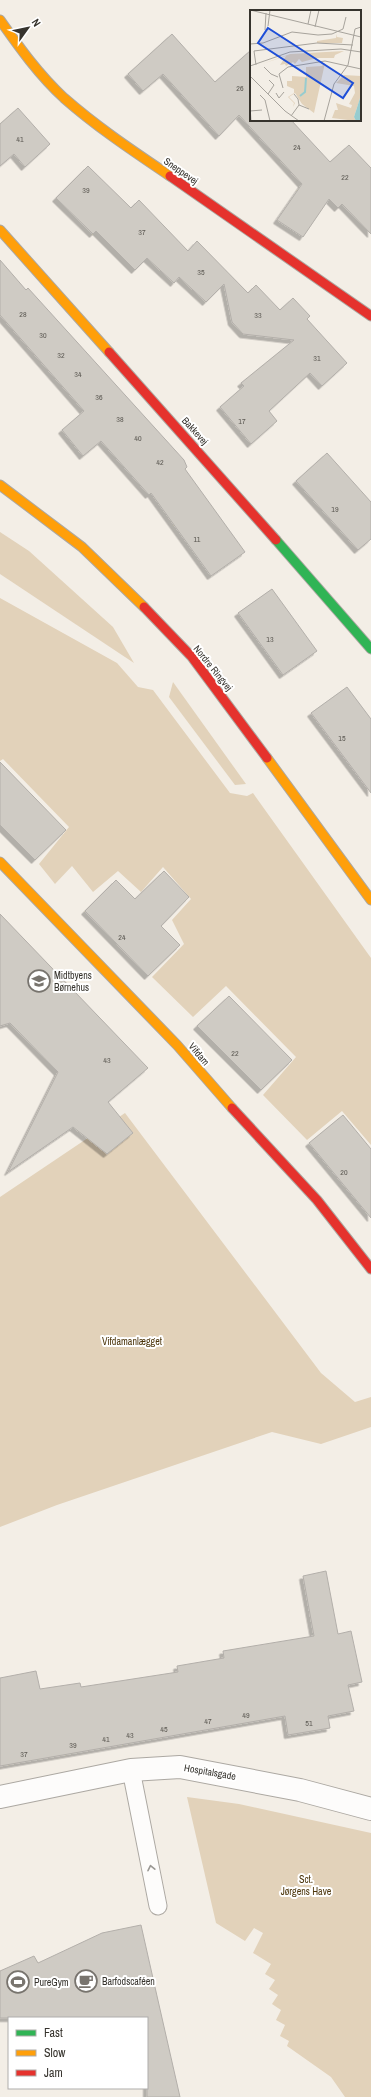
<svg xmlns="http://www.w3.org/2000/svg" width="371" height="2097" viewBox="0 0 371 2097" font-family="'Archivo Narrow',sans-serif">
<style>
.green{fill:#e2d2ba}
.building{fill:#cfcbc4;stroke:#b3afaa;filter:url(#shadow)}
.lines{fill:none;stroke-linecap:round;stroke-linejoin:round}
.lane-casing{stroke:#aca8a2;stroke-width:19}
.street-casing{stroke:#aca8a2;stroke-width:24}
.fast-casing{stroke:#aca8a2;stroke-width:11}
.slow-casing{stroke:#aca8a2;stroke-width:11}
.jam-casing{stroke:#aca8a2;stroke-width:11}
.lane{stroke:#fdfcfb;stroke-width:17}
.street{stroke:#fdfcfb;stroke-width:22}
.fast{stroke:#30b455;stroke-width:9}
.slow{stroke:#ff9f0a;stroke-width:9}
.jam{stroke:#e5322d;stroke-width:9}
.oneway{stroke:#9a9894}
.labels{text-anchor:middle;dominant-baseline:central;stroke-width:4;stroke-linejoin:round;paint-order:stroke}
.number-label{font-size:8px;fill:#5c5953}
.street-label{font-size:10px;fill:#36332d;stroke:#fff}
.poi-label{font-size:10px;fill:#36332d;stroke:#fff;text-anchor:start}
.park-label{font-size:10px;fill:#4b340a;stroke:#fff}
.inset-river{fill:none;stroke:#97cccf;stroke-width:2}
.inset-road{fill:none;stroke:#a7a39c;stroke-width:1}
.view{fill:#1d4ed8;fill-opacity:0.15;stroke:#1d4ed8;stroke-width:2}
.inset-edge{fill:none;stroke:#36332d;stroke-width:2}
</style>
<defs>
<filter id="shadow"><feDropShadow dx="-3.5" dy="3.5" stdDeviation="0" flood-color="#0004"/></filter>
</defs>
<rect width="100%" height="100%" fill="#f3eee6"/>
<!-- green -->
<g class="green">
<polygon points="0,532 29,551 113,627 134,663 0,574"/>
<polygon points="0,598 117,663 138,687 153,690 230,793 247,796 253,793 371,958 371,1145 342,1111 307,1140 263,1095 296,1057 226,986 193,1017 152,977 184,944 172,920 191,899 163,867 141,892 118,871 93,892 72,866 55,884 39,864 69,827 3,759 0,761"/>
<polygon points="173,682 246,784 235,785 169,697"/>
<polygon points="125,1113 321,1373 355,1402 371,1397 371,1427 321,1444 272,1432 57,1505 0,1527 0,1197"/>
<polygon points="187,1797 239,1804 371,1833 371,2097 345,2097 331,2077 287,2046 289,2041 280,2036 285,2025 276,2020 281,2010 272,2004 278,1995 269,1989 275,1980 265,1974 271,1964 253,1953 263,1933 254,1928 245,1941 216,1923"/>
</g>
<!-- building -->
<g class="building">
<polygon points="172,34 215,82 251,50 251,120 291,120 330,162 349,145 371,168 371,234 342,204 338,208 329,199 303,237 277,220 302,184 239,115 219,136 163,74 143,91 128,74"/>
<polygon points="18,108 50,144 25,167 14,154 0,166 0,124"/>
<polygon points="88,166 131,208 139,200 188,251 197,241 248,293 256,285 280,310 293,298 310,316 307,319 347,363 322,386 310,373 269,411 277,421 251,444 220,407 244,386 241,383 294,340 243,334 232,322 224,284 206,302 179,277 174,283 147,258 135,270 96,231 93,234 56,198"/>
<polygon points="0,260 26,290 28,288 184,460 187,467 185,469 245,552 211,576 151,493 149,495 101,441 83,456 62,430 84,411 0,315"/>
<polygon points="327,453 371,502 371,539 358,550 296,481"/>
<polygon points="272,589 317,651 283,675 238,613"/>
<polygon points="347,687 371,719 371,793 311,713"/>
<polygon points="0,762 66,830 35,860 0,825"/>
<polygon points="164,871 189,897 161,926 180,945 148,976 85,911 116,880 135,899"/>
<polygon points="0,914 148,1068 108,1102 133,1133 107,1154 73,1127 8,1172 58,1072 10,1023 0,1026"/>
<polygon points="229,996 292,1060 261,1090 197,1026"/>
<polygon points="343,1115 371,1149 371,1218 309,1143"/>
<polygon points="326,1571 338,1634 351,1631 362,1682 348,1685 354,1711 328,1716 330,1728 288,1735 285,1716 0,1766 0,1678 36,1671 40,1689 80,1683 81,1687 178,1672 177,1666 224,1658 223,1651 314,1636 303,1576"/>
<polygon points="141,1925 157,1996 180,2097 147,2097 147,2018 0,2018 0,1971 34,1956 38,1963 102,1933"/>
</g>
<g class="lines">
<!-- lane casing -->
<g class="lane-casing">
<polyline id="lane" points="131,1770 158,1906"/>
</g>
<!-- street casing -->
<g class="street-casing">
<polyline id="street" points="0,1797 131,1770 180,1767 300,1790 371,1809"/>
</g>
<!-- fast casing -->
<g class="fast-casing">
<polyline id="fast" points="276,540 371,649"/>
</g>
<!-- slow casing -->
<g class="slow-casing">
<g id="slow">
<path d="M 0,20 C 19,47 39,75 64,98 C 97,127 133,151 170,176"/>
<polyline points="0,230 109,352"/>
<polyline points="0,485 82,547 144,607"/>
<polyline points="267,758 371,900"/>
<polyline points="0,862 177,1045 232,1108"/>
</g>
</g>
<!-- jam casing -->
<g class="jam-casing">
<g id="jam">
<polyline points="170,176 371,316"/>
<polyline points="109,352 276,540"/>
<polyline points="144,607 192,657 267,758"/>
<polyline points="232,1108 317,1200 371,1269"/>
</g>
</g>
<!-- lane -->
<use href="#lane" class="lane"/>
<!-- street -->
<use href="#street" class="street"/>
<!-- fast -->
<use href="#fast" class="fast"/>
<!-- slow -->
<use href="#slow" class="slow"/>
<!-- jam -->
<use href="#jam" class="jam"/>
</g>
<!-- one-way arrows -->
<defs><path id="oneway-chevron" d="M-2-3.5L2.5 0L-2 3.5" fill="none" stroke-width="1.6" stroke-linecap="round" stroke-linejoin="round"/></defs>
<use class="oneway" href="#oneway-chevron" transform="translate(151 1868) rotate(-102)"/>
<!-- icons -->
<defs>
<g id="school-ring" transform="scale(1.15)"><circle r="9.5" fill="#fff" stroke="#78746e" stroke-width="1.5"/><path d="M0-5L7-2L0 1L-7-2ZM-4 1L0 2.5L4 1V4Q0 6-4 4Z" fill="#78746e"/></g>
<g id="cafe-ring" transform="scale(1.15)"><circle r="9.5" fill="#fff" stroke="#78746e" stroke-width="1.5"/><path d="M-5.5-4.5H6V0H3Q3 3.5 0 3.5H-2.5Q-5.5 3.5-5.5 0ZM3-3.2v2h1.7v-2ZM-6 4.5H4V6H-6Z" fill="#78746e"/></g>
<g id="stadium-ring" transform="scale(1.15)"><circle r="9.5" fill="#fff" stroke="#78746e" stroke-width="1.5"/><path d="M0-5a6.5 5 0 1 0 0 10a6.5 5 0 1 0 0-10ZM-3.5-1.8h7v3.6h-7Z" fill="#78746e"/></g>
</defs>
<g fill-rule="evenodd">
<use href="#school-ring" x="39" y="981"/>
<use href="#cafe-ring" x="86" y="1981"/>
<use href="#stadium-ring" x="18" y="1982"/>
</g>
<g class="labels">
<!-- number labels -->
<g class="number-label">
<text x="240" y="88">26</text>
<text x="20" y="139">41</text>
<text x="297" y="147">24</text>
<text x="345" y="177">22</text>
<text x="86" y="190">39</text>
<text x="142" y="232">37</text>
<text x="201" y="272">35</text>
<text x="23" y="314">28</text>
<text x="258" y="315">33</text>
<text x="43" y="335">30</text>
<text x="61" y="355">32</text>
<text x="317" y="358">31</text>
<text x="78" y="374">34</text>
<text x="99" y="397">36</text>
<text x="120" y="419">38</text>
<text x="242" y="421">17</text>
<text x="138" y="438">40</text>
<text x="160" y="462">42</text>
<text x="335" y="509">19</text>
<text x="197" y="539">11</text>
<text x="270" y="639">13</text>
<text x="342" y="738">15</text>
<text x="122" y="937">24</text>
<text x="235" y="1053">22</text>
<text x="107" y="1060">43</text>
<text x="344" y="1172">20</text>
<text x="246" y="1715">49</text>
<text x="208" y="1721">47</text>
<text x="309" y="1723">51</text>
<text x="164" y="1729">45</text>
<text x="130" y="1735">43</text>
<text x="106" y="1739">41</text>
<text x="73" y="1745">39</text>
<text x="24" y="1754">37</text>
</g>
<!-- street labels -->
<g class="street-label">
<text transform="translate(181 171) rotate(35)">Sneppevej</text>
<text transform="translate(195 431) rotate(48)">Bakkevej</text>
<text transform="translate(213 668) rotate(51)">Nordre Ringvej</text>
<text transform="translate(199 1054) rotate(50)">Vifdam</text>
<text transform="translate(210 1772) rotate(10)">Hospitalsgade</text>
</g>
<!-- poi labels -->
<g class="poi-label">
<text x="54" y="975">Midtbyens<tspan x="54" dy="12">Børnehus</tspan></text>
<text x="102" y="1981">Barfodscaféen</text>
<text x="34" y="1982">PureGym</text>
</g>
<!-- park labels -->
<g class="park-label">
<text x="132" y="1341">Vifdamanlægget</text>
<text x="306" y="1879">Sct.<tspan x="306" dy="12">Jørgens Have</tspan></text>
</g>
</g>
<!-- overview -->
<g transform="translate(250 10)">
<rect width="111" height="111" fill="#f3eee6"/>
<path d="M 87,24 L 87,27 L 93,28 L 92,33 L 67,33 L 67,31 L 86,28 ZM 94,41 L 85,45 L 84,48 L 67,48 L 52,52 L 49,49 L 45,54 L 43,52 L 36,56 L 35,54 L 30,55 L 36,46 L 12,54 L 40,44 ZM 75,53 L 64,103 L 52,94 L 45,83 L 39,87 L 45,93 L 43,97 L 44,93 L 38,87 L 44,83 L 44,79 L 37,76 L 37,71 L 42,71 L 42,66 L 56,67 L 56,57 L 72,56 ZM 94,65 L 111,66 L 111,85 L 104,107 L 106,111 L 82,108 L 85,100 L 88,100 L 86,93 L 101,98 L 102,95 L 99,94 L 105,83 L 104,76 L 86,73 Z" fill="#e2d2ba"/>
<path d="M 111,85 L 111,111 L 106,111 L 104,107 Z" fill="#97cccf"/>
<path class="inset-river" d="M 50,86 L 55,82 L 56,68"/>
<path class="inset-road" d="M 0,0 L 111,27M 58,14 L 61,0M 18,16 L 20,0M 65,17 L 69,0M 15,20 L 16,3M 0,34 L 13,33 L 42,22 L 68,25 L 82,24 L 93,19 L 96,7M 6,55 L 4,41 L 67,33 L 103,35M 0,56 L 40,42 L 91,39 L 111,42M 14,57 L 21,64 L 28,67M 0,66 L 35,101 L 49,111M 33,78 L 29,64 L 38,57 L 75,51 L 111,59M 26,83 L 29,88 L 34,82M 18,84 L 24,75 L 19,70M 44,84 L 48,89 L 49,95M 10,85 L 15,90 L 20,111M 0,96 L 1,111M 0,101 L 12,100M 41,106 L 49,95 L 59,99M 74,111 L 84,74 L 98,55 L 105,19 L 111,17"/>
<path class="view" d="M 18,18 L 103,73 L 93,88 L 8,33 Z"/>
<rect width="111" height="111" class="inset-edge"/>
</g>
<!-- legend -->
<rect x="8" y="2017" width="140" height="72" fill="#ffffff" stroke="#afadab"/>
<rect x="16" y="2030" width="20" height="6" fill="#30b455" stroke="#afadab"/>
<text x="44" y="2037" font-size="12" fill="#36332d">Fast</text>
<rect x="16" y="2050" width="20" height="6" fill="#ff9f0a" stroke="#afadab"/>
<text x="44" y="2057" font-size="12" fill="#36332d">Slow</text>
<rect x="16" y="2070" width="20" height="6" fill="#e5322d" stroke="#afadab"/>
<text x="44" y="2077" font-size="12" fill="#36332d">Jam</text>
<!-- north arrow -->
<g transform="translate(28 28) rotate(57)" stroke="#ffffff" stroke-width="3" paint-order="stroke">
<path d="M0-3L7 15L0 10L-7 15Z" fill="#36332d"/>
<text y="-6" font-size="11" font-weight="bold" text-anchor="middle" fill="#36332d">N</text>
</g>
</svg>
